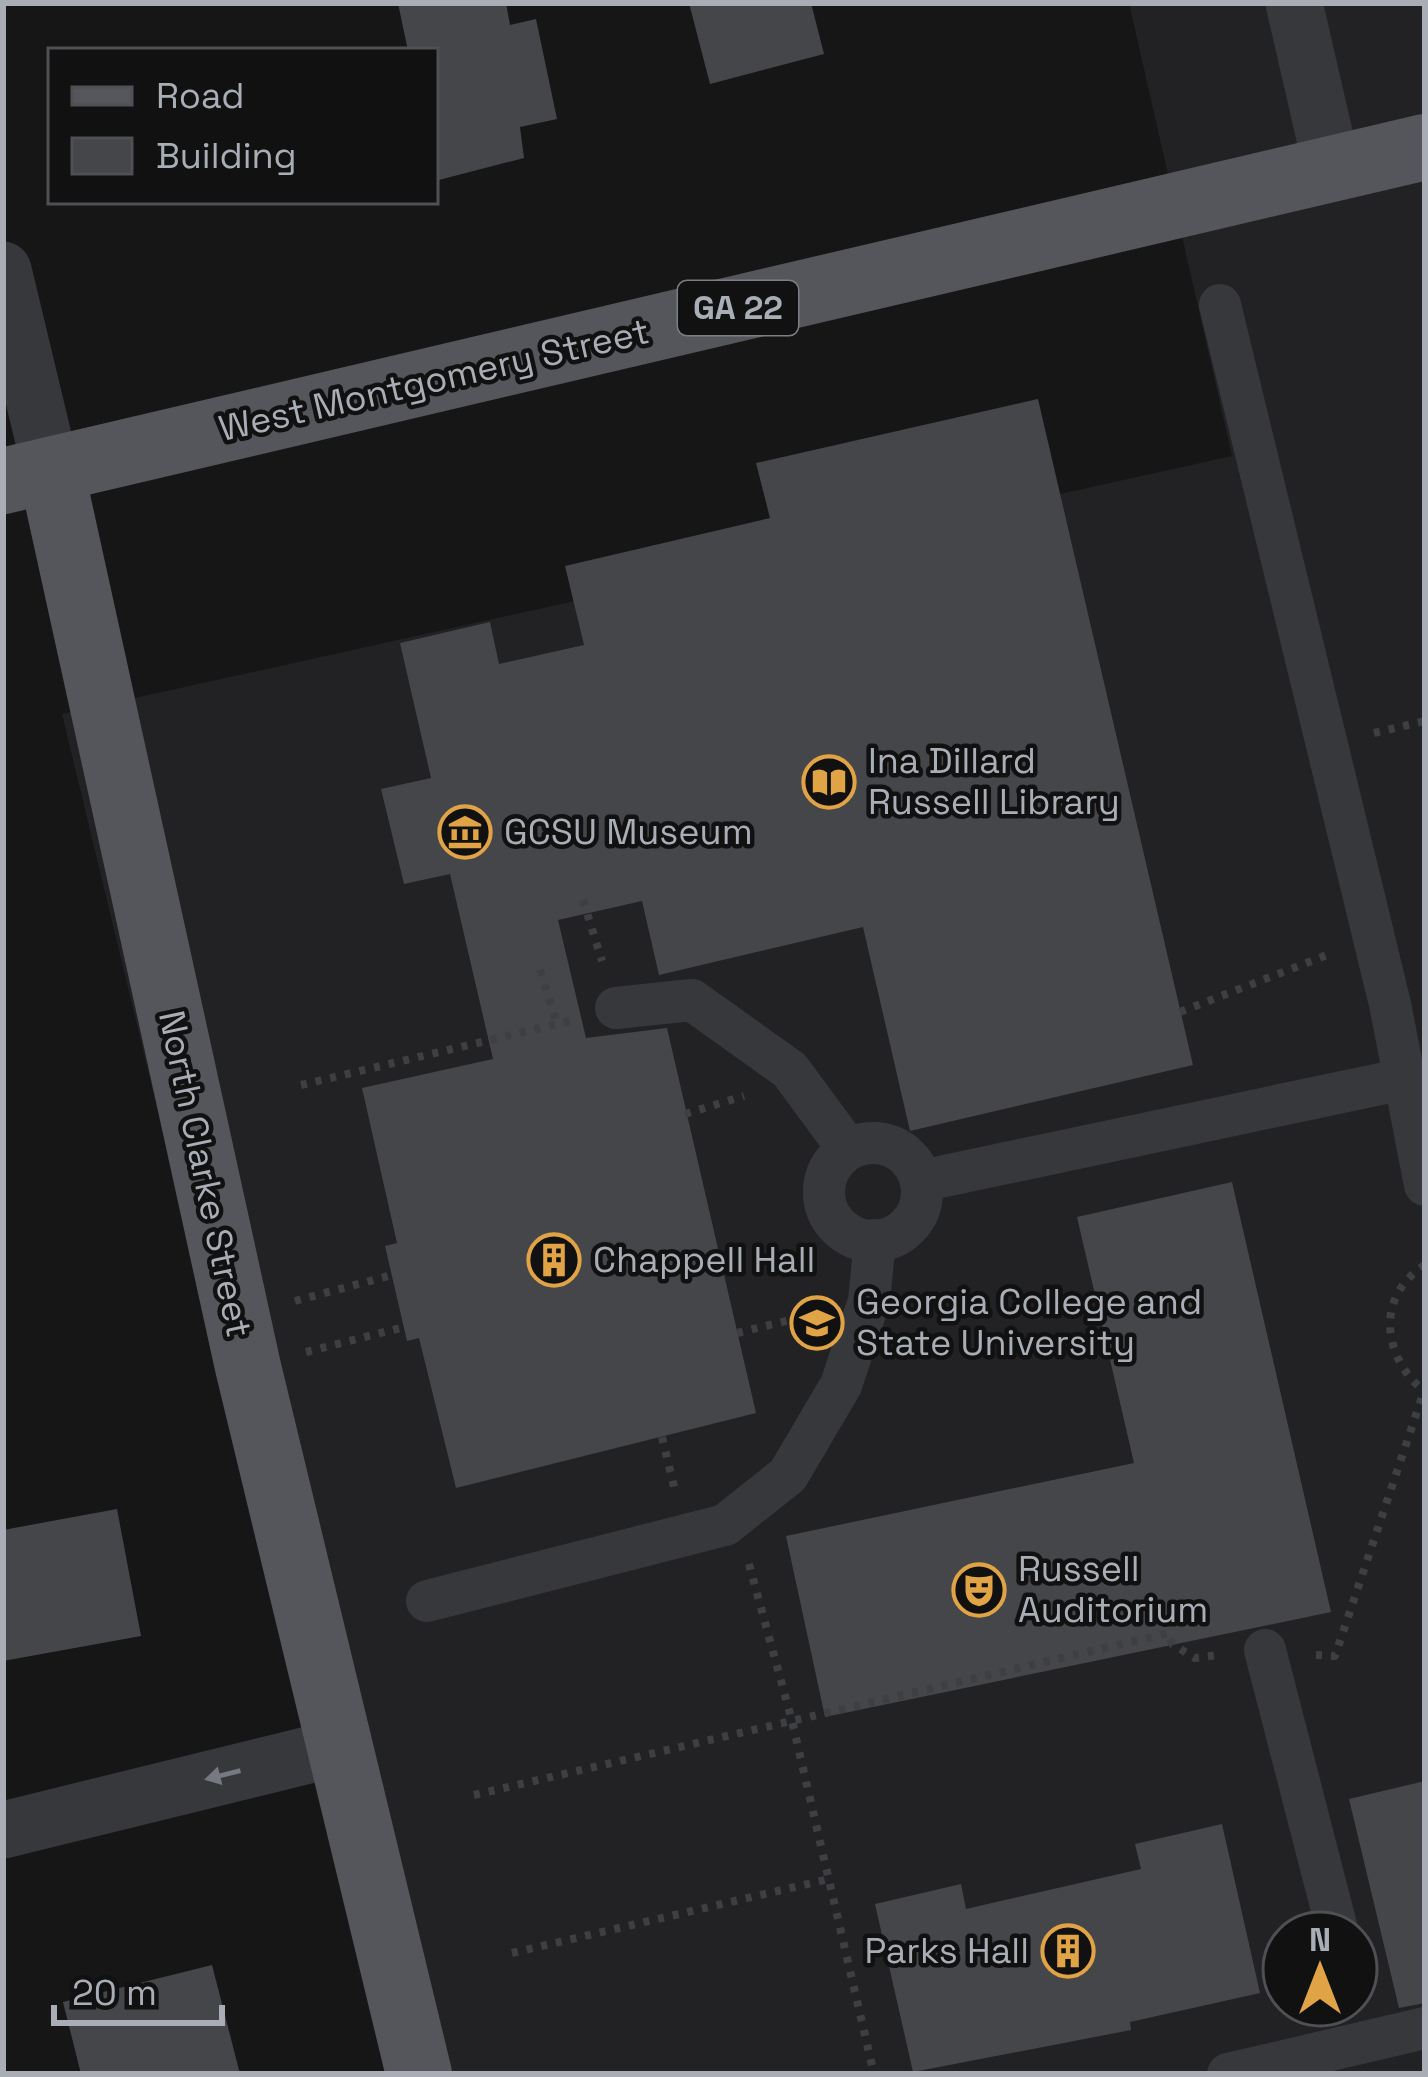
<svg xmlns="http://www.w3.org/2000/svg" width="1428" height="2077" viewBox="0 0 1428 2077" font-family="'Space Grotesk',sans-serif">
<style>
.built{fill:#222224;fill-rule:evenodd}
.building{fill:#45464a}
.lines{fill:none;stroke-linecap:round;stroke-linejoin:round}
.path{stroke:#3d3f43;stroke-width:8;stroke-dasharray:6 9;stroke-linecap:butt}
.pedestrian{stroke:#37383c;stroke-width:42}
.minor{stroke:#37383c;stroke-width:57}
.primary{stroke:#54565b;stroke-width:66}
.oneway{fill:#76797f}
.labels{text-anchor:middle;dominant-baseline:central;stroke-width:9;stroke-linejoin:round;paint-order:stroke}
.shield{fill:#111112;stroke:#7b7f85;stroke-width:3}
.shield-label{font-size:33px;font-weight:bold;fill:#a9aeb6}
.street-label{font-size:36px;fill:#a9aeb6;stroke:#111112}
.poi-label{font-size:36px;fill:#a9aeb6;stroke:#111112;text-anchor:start}
</style>
<rect width="100%" height="100%" fill="#161617"/>
<!-- built -->
<path class="built" d="M 1129,3 L 1425,3 L 1425,2074 L 390,2074 L 62,714 L 1232,456 ZM 1284,1933 L 1356,1933 L 1356,2005 L 1284,2005 Z"/>
<!-- building -->
<g class="building">
<polygon points="398,3 506,3 510,25 536,19 557,119 520,127 524,158 435,181 435,51 408,51"/>
<polygon points="689,3 811,3 824,54 710,84"/>
<polygon points="1038,399 1193,1065 910,1131 863,927 659,975 642,901 558,920 586,1038 667,1028 756,1413 456,1488 419,1338 407,1341 385,1246 397,1243 362,1088 493,1059 450,874 404,884 381,789 431,778 400,643 490,622 499,664 584,645 565,566 770,518 756,463"/>
<polygon points="1232,1182 1331,1612 825,1717 786,1536 1134,1463 1077,1217"/>
<polygon points="117,1509 141,1636 3,1661 3,1530"/>
<polygon points="1425,1781 1425,2003 1399,2008 1349,1799"/>
<polygon points="1222,1824 1260,1993 1130,2022 1131,2030 913,2072 875,1904 961,1884 966,1909 1141,1869 1135,1844"/>
<polygon points="212,1965 240,2074 81,2074 63,2002"/>
</g>
<g class="lines">
<!-- path -->
<g class="path">
<polyline points="1374,733 1425,721"/>
<polyline points="583,900 602,961"/>
<polyline points="540,970 557,1024"/>
<polyline points="1180,1012 1327,955"/>
<polyline points="301,1085 574,1020"/>
<polyline points="685,1114 744,1096"/>
<path d="M 1425,1265 C 1374,1297 1383,1358 1425,1392"/>
<polyline points="295,1301 392,1275"/>
<polyline points="737,1333 815,1314"/>
<polyline points="306,1352 404,1327"/>
<polyline points="662,1437 674,1487"/>
<polyline points="749,1564 792,1721 874,2074"/>
<polyline points="1316,1655 1335,1656 1424,1391"/>
<polyline points="474,1795 1169,1633 1172,1644 1195,1658 1218,1655"/>
<polyline points="512,1953 829,1879"/>
</g>
<!-- pedestrian -->
<g class="pedestrian">
<polyline points="1220,305 1390,1004 1425,1185"/>
<polyline points="616,1008 692,1000 790,1070 848,1149"/>
<circle cx="873" cy="1192" r="49"/>
<polyline points="921,1181 1404,1079"/>
<polyline points="427,1601 725,1525 788,1475 841,1385 869,1301 875,1240"/>
<polyline points="1265,1650 1338,1933"/>
<polyline points="1228,2074 1425,2028"/>
</g>
<!-- minor -->
<g class="minor">
<polyline points="1294,3 1332,168"/>
<polyline points="3,270 51,470"/>
<polyline points="3,1830 337,1748"/>
</g>
<!-- primary -->
<g class="primary">
<polyline points="51,470 248,1367 419,2074"/>
<polyline points="3,481 1425,147"/>
</g>
</g>
<!-- one-way arrows -->
<defs><path id="oneway-solid" d="M-6-.8H1V-3.2L6.5 0L1 3.2V.8H-6Z" transform="scale(3)"/></defs>
<use class="oneway" href="#oneway-solid" transform="translate(223 1775) rotate(166)"/>
<!-- icons -->
<defs>
<g id="library-ring" transform="scale(2.7)"><circle r="9.5" fill="#111112" stroke="#e0a345" stroke-width="1.5"/><path d="M-6-4Q-3-5.5-.7-3.5V5Q-3 3-6 4ZM6-4Q3-5.5 .7-3.5V5Q3 3 6 4Z" fill="#e0a345"/></g>
<g id="museum-ring" transform="scale(2.7)"><circle r="9.5" fill="#111112" stroke="#e0a345" stroke-width="1.5"/><path d="M0-6L6-3V-2H-6V-3ZM-5-1h2V3h-2ZM-1-1h2V3h-2ZM3-1h2V3H3ZM-6 4H6V6H-6Z" fill="#e0a345"/></g>
<g id="building-ring" transform="scale(2.7)"><circle r="9.5" fill="#111112" stroke="#e0a345" stroke-width="1.5"/><path d="M-4-6H4V6H1V3H-1V6H-4ZM-2.5-4.3h1.7v1.8h-1.7ZM.8-4.3h1.7v1.8H.8ZM-2.5-1h1.7V.8h-1.7ZM.8-1h1.7V.8H.8Z" fill="#e0a345"/></g>
<g id="university-ring" transform="scale(2.7)"><circle r="9.5" fill="#111112" stroke="#e0a345" stroke-width="1.5"/><path d="M0-5L7-2L0 1L-7-2ZM-4 1L0 2.5L4 1V4Q0 6-4 4Z" fill="#e0a345"/></g>
<g id="theatre-ring" transform="scale(2.7)"><circle r="9.5" fill="#111112" stroke="#e0a345" stroke-width="1.5"/><path d="M-5-5.5Q0-4 5-5.5V0Q5 5 0 6Q-5 5-5 0ZM-3.3-2.5H-1v1.5H-3.3ZM1-2.5H3.3v1.5H1ZM-2.8 1Q0 5.5 2.8 1Z" fill="#e0a345"/></g>
</defs>
<g fill-rule="evenodd">
<use href="#library-ring" x="829" y="782"/>
<use href="#museum-ring" x="465" y="832"/>
<use href="#building-ring" x="554" y="1260"/>
<use href="#university-ring" x="817" y="1323"/>
<use href="#theatre-ring" x="979" y="1590"/>
<use href="#building-ring" x="1068" y="1951"/>
</g>
<g class="labels">
<!-- shield labels -->
<rect class="shield" x="678" y="281" width="120" height="54" rx="9"/>
<g class="shield-label">
<text x="738" y="308">GA 22</text>
</g>
<!-- street labels -->
<g class="street-label">
<text transform="translate(434 380) rotate(-13)">West Montgomery Street</text>
<text transform="translate(205 1174) rotate(78)">North Clarke Street</text>
</g>
<!-- poi labels -->
<g class="poi-label">
<text x="868" y="761">Ina Dillard<tspan x="868" dy="41">Russell Library</tspan></text>
<text x="504" y="832">GCSU Museum</text>
<text x="593" y="1260">Chappell Hall</text>
<text x="856" y="1302">Georgia College and<tspan x="856" dy="41">State University</tspan></text>
<text x="1018" y="1569">Russell<tspan x="1018" dy="41">Auditorium</tspan></text>
<text x="1029" y="1951" text-anchor="end">Parks Hall</text>
</g>
</g>
<!-- border -->
<rect width="1428" height="2077" fill="none" stroke="#a9aeb6" stroke-width="12"/>
<!-- legend -->
<rect x="48" y="48" width="390" height="156" fill="#111112" stroke="#4e5054" stroke-width="3"/>
<rect x="72" y="87" width="60" height="18" fill="#54565b" stroke="#4e5054" stroke-width="3"/>
<text x="156" y="108" font-size="36" fill="#a9aeb6">Road</text>
<rect x="72" y="138" width="60" height="36" fill="#45464a" stroke="#4e5054" stroke-width="3"/>
<text x="156" y="168" font-size="36" fill="#a9aeb6">Building</text>
<!-- north arrow -->
<g transform="translate(1320 1969)"><circle r="57" fill="#111112" stroke="#4e5054" stroke-width="3"/>
<path d="M0-9L21 45L0 30L-21 45Z" fill="#e0a345"/>
<text y="-18" font-size="33" font-weight="bold" text-anchor="middle" fill="#a9aeb6">N</text>
</g>
<!-- scale -->
<path d="M54 2005v18h168v-18" fill="none" stroke="#a9aeb6" stroke-width="6"/>
<text x="72" y="2005" font-size="36" fill="#a9aeb6" stroke="#111112" stroke-width="9" paint-order="stroke">20 m</text>
</svg>
